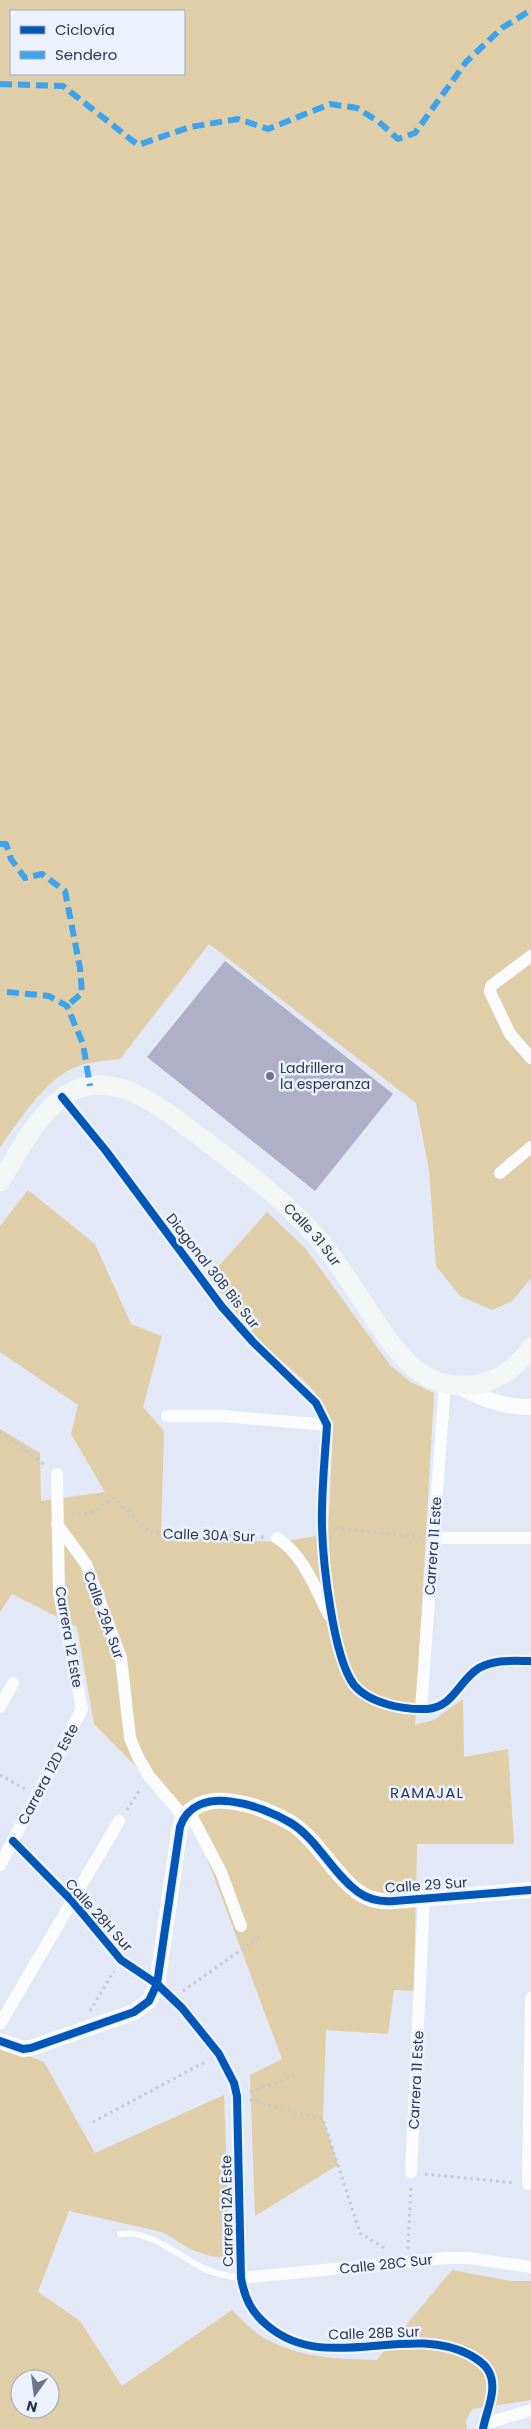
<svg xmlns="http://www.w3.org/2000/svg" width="531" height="2429" viewBox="0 0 531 2429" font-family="Poppins,sans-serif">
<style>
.green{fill:#dfcea8;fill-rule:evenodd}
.building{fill:#afafc8}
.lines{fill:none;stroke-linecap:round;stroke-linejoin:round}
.path{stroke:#c6c9d0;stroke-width:3;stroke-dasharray:2.5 4;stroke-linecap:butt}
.service{stroke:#fbfcfe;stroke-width:6}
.minor{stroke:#fbfcfe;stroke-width:12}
.tertiary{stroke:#fbfcfe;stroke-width:16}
.secondary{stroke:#f2f6f5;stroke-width:19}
.quiet{stroke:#3ea3ed;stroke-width:6;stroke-dasharray:12 6;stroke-linecap:butt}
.cycleway-casing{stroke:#edf2ff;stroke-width:11}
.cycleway{stroke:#0057b8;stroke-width:8}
.poi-dot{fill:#6c7589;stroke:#edf2ff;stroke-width:2}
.labels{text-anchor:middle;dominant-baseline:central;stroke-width:5;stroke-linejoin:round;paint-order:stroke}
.poi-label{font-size:14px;fill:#2c374e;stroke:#edf2ff;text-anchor:start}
.street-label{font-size:14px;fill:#2c374e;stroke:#edf2ff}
.neighbourhood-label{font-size:15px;letter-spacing:1px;fill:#2c374e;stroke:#edf2ff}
</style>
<rect width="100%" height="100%" fill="#e2e8f6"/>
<!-- green -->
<g class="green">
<path d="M 0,0 L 531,0 L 531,1278 L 512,1301 L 492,1310 L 460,1296 L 436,1266 L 429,1170 L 416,1103 L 209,944 L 120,1059 C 102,1061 80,1062 64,1073 C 39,1089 18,1123 0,1147 ZM 11,11 L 184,11 L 184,74 L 11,74 Z"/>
<path d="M 28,1190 L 95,1244 L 131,1324 L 162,1336 L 143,1407 L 164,1431 L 161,1537 L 280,1542 L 328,1534 L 333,1432 C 326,1389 292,1374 265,1346 C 245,1325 227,1300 209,1277 L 267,1212 L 306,1249 L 390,1365 L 409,1381 L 434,1393 L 415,1725 L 434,1720 L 463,1699 L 464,1757 L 508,1749 L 514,1844 L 417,1844 L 414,1991 L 394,1990 L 388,2034 L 326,2030 L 323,2119 L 338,2165 L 255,2216 L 250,2075 L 282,2059 L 195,1826 L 94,1724 L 77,1627 L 12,1594 L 0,1612 L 0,1429 L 40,1453 L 41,1501 L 105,1492 L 71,1434 L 78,1405 L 0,1352 L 0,1226 Z"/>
<path d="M 0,2044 L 44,2062 L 95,2153 L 224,2095 L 230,2258 L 210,2256 L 192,2250 L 162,2232 L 69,2211 L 38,2292 L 80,2321 L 122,2386 L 232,2310 C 240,2318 249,2327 258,2334 C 294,2358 335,2359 377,2360 L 452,2270 L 512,2281 L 531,2281 L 531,2400 L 472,2409 L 466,2421 L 467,2429 L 0,2429 ZM 20,2379 L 50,2379 L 50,2409 L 20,2409 Z"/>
</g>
<!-- building -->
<polygon class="building" points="225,961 393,1094 315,1191 147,1057"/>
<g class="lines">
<!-- path -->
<g class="path">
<polyline points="0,1431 46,1466"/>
<polyline points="72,1513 89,1514 114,1498 150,1533 264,1537"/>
<polyline points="335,1528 421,1537"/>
<polyline points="0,1775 25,1789"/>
<polyline points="127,1810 141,1788"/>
<polyline points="183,1991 262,1935"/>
<polyline points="90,2011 114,1971"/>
<polyline points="250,2092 295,2076"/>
<polyline points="250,2100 323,2119 360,2233 386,2249"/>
<polyline points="93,2122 207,2061"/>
<polyline points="425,2174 515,2183"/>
<polyline points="408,2249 411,2185"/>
</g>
<!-- service -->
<path class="service" d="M 120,2234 C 151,2230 177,2255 203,2268 C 215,2274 228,2276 241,2278"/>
<!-- minor -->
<g class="minor">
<polyline points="531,956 491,986 490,992 510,1034 531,1058"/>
<path d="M 62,1097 L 106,1151 L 222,1307 L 253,1342 L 316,1403 L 327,1425 C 325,1458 321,1493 322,1527 C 323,1563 333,1657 354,1685 C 370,1704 404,1710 427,1709 C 454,1707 459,1680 479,1668 C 495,1659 514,1661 531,1661"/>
<polyline points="500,1173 531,1147"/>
<polyline points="167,1416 222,1416 327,1425"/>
<polyline points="57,1524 86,1564 121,1658 130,1738 138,1757 149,1776 184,1817"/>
<path d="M 277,1538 C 303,1554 315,1588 329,1615"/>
<polyline points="433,1538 531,1538"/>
<polyline points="0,1707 13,1683"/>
<polyline points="421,1709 445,1383"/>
<polyline points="189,1811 221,1872 241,1926"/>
<path d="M 13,1841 L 72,1901 L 121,1960 L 157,1984 L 182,2008 L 219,2054 L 234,2083 L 237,2096 L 241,2278 C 245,2299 251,2312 268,2326 C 326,2375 407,2322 470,2355 C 477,2359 484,2363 488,2370 C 499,2388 486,2411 483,2429"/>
<polyline points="0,1865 82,1709 59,1593 57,1474"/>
<polyline points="0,2024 119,1821"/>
<polyline points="411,2172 424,1898"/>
<polyline points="528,2184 531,1998"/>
<polyline points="241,2278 446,2258 468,2258 531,2267"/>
<polyline points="484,2424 531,2410"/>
</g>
<!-- tertiary -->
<g class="tertiary">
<path d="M 457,1385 C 482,1399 502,1407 531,1407"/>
<path d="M 0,2041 L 23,2049 L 31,2048 L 134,2012 L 149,2001 L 157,1984 L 180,1827 C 195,1782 261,1805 291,1823 C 318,1840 332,1873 358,1892 C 369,1900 381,1902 394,1901 L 531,1890"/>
</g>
<!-- secondary -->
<path class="secondary" id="s1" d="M 0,1182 C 20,1151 40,1106 75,1090 C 89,1084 105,1084 120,1088 C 151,1097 177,1120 203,1139 C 245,1171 288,1202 322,1243 C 338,1264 353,1286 367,1308 C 394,1348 420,1394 477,1384 C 500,1380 518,1366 531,1347"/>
<!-- quiet -->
<g class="quiet">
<polyline points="0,84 63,86 138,145 190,127 238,119 268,129 330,104 357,108 379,122 398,139 415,133 466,62 502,28 531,10"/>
<polyline points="0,844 6,844 11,859 25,878 42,874 65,891 80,968 82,993 67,1006"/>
<polyline points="7,992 49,996 67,1006 83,1044 90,1086"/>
</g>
<!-- cycleway casing -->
<g class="cycleway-casing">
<g id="cycleway">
<path d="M 62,1097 L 106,1151 L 222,1307 L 253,1342 L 316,1403 L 327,1425 C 325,1458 321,1493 322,1527 C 323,1563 333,1657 354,1685 C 370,1704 404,1710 427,1709 C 454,1707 459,1680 479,1668 C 495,1659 514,1661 531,1661"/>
<path d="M 13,1841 L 72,1901 L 121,1960 L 157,1984 L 182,2008 L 219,2054 L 234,2083 L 237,2096 L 241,2278 C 245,2299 251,2312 268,2326 C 326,2375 407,2322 470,2355 C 477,2359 484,2363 488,2370 C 499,2388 486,2411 483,2429"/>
<path d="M 0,2041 L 23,2049 L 31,2048 L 134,2012 L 149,2001 L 157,1984 L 180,1827 C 195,1782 261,1805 291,1823 C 318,1840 332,1873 358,1892 C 369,1900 381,1902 394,1901 L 531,1890"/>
</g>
</g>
<!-- cycleway -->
<use href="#cycleway" class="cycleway"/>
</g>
<!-- markers -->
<circle class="poi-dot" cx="270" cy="1076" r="5"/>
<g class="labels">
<!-- poi labels -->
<g class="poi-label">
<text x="280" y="1068">Ladrillera<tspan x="280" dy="16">la esperanza</tspan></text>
</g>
<!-- street labels -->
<g class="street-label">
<text stroke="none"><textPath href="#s1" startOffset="410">Calle 31 Sur</textPath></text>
<text transform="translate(213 1271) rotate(52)">Diagonal 30B Bis Sur</text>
<text transform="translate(209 1535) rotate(2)">Calle 30A Sur</text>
<text transform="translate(433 1546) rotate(-86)">Carrera 11 Este</text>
<text transform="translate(104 1615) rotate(70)">Calle 29A Sur</text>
<text transform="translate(69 1637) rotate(80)">Carrera 12 Este</text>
<text transform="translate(48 1774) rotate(-62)">Carrera 12D Este</text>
<text transform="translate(426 1885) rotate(-4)">Calle 29 Sur</text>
<text transform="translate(99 1915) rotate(48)">Calle 28H Sur</text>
<text transform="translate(416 2080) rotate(-87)">Carrera 11 Este</text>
<text transform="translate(227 2211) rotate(-91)">Carrera 12A Este</text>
<text transform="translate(386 2264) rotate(-6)">Calle 28C Sur</text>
<text transform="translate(374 2333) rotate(-2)">Calle 28B Sur</text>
</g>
<!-- neighbourhood labels -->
<g class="neighbourhood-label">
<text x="427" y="1792">RAMAJAL</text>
</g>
</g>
<!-- legend -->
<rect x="10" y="10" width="175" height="65" fill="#edf2ff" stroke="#a0a7b8"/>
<rect x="20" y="26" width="25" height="8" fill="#0057b8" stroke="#a0a7b8"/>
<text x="55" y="35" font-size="15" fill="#2c374e">Ciclovía</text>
<rect x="20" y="51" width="25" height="8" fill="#3ea3ed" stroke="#a0a7b8"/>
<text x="55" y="60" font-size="15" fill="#2c374e">Sendero</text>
<!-- north arrow -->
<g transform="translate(35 2394) rotate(194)"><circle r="24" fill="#edf2ff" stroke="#a0a7b8"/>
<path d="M0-4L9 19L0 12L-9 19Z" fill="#6c7589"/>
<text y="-8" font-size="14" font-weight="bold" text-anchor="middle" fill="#2c374e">N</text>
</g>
</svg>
